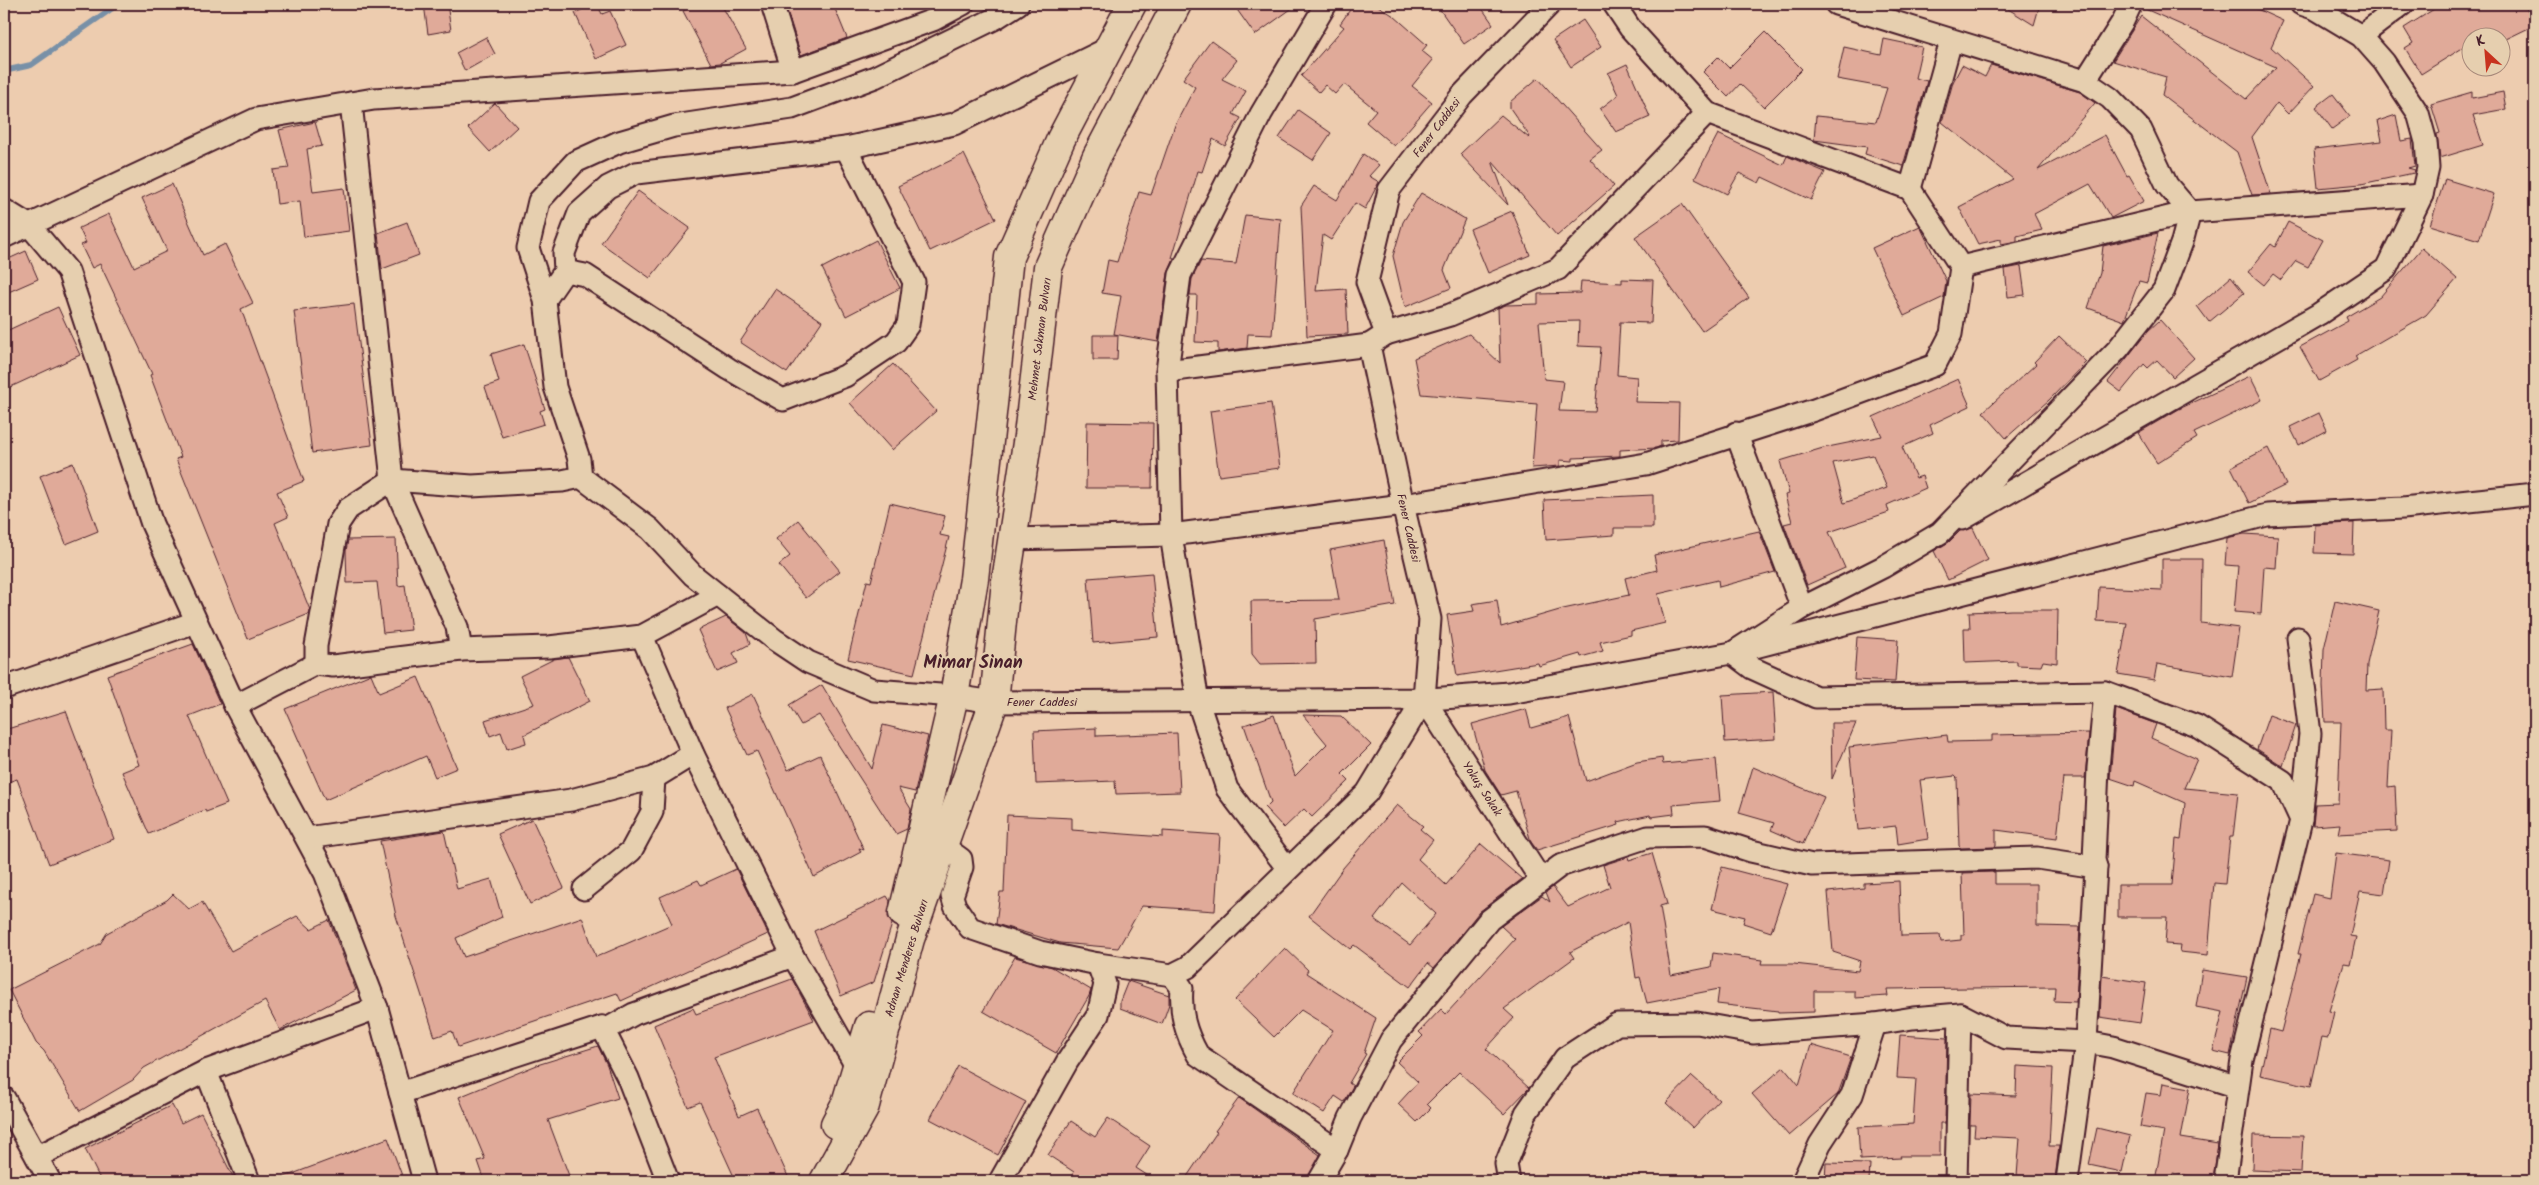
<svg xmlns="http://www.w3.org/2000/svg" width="2539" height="1185" viewBox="0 0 2539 1185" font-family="Kalam,sans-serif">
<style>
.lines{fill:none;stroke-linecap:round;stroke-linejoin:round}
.stream{stroke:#7890a7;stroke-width:6}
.building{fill:#e0aa99;stroke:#4a1f2b;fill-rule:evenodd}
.minor-casing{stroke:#4a1f2b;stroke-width:25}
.major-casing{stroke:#4a1f2b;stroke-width:31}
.minor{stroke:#e6cfaf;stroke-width:21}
.major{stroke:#e6cfaf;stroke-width:28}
.labels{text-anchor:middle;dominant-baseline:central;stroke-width:4.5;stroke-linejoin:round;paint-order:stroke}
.street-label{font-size:12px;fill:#4a1f2b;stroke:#e6cfaf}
.district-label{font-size:18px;font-weight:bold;fill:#4a1f2b;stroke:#e6cfaf}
</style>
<rect width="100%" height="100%" fill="#edccaf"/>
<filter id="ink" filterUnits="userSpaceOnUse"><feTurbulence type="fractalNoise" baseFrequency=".02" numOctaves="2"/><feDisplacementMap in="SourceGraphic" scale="10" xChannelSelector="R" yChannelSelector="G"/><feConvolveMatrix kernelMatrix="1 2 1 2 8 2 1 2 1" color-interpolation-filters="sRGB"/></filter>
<g filter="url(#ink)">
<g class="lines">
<!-- stream -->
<polyline class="stream" points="4,71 31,65 118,4"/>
</g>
<!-- building -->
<g class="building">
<polygon points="424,4 447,4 451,30 428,34"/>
<polygon points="594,4 597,4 602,14 610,11 626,45 596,59 575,13"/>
<polygon points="696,4 721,4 746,49 720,63 711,64 683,11"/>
<polygon points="785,4 833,4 847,38 801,55"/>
<polygon points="1233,4 1298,4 1255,35"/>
<polygon points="1354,4 1375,4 1394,16 1427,45 1422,51 1433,60 1412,86 1432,102 1394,146 1366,122 1376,110 1344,84 1335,94 1325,85 1319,92 1301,76 1344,27 1340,24"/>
<polygon points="1436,4 1479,4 1493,24 1464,44"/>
<polygon points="2000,4 2040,4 2034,25"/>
<polygon points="2143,4 2246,4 2283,21 2271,47 2314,86 2288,114 2277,103 2252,137 2271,194 2252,195 2237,152 2162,95 2166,77 2113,61 2141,16 2246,99 2276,67 2143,8"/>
<polygon points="2442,4 2524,4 2535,25 2502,41 2502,38 2472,38 2472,42 2421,74 2405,48 2413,43 2404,28"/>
<polygon points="1583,20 1601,47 1571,67 1553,40"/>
<polygon points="1765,32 1802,69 1764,107 1740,84 1728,97 1703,72 1718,57 1729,68"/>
<polygon points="486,37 495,54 465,71 456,53"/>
<polygon points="1884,39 1922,47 1915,78 1927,81 1903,166 1865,154 1867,147 1814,140 1816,116 1876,122 1887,88 1837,79 1844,47 1881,55"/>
<polygon points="1211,41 1237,60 1222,79 1246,91 1233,114 1241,118 1225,146 1213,139 1202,172 1198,171 1172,258 1174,259 1168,273 1158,342 1114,334 1121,296 1102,293 1108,260 1117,262 1139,192 1151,195 1175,125 1195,87 1183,79"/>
<polygon points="1627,64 1650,117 1616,132 1600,109 1618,95 1608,73"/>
<polygon points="1962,65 1985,77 1991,65 2080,92 2095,103 2038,170 2105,135 2127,176 2129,175 2144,201 2111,218 2090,184 2034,214 2042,230 2017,236 2017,241 2001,244 2001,239 1978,244 1959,207 2013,179 1942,122 1953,82"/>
<polygon points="1538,78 1602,150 1590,159 1614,186 1557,236 1492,161 1508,205 1460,154 1501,115 1529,138 1530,137 1510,108 1510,102"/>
<polygon points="2472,92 2472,98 2503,92 2506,109 2473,115 2483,145 2440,158 2437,134 2440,133 2431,104"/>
<polygon points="2333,94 2350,116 2332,129 2316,107"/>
<polygon points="495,103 517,127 490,152 468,128"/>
<polygon points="1298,110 1331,133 1313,160 1279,138"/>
<polygon points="2396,115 2401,141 2412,139 2415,166 2408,168 2415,170 2414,173 2361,184 2318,188 2314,149 2382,141 2378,121"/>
<polygon points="315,122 322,146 307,149 313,192 344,188 349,231 304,237 300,201 277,204 273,170 289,168 279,130"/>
<polygon points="1718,134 1783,165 1787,156 1825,172 1811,200 1762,177 1759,183 1739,173 1727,194 1695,178"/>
<polygon points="964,154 996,219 930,251 898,186"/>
<polygon points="1363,154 1379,165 1369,176 1379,182 1365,209 1355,203 1331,240 1323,235 1316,291 1346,289 1348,334 1307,336 1301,206 1314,186 1337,200"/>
<polygon points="2445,179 2494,194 2479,240 2430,225"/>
<polygon points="172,184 203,255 225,244 253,303 241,309 304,481 277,492 288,517 275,523 310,610 309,614 248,639 176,459 181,457 150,375 152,374 100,264 92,268 81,245 86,243 79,228 109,214 134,267 167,251 142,198"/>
<polygon points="638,191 690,228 650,278 601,243"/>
<polygon points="1421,193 1465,219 1444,270 1451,288 1405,307 1393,256 1403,222"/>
<polygon points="1682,204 1749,298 1702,331 1635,237"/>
<polygon points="1512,211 1530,255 1488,273 1470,229"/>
<polygon points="1245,215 1281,219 1272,335 1248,334 1247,348 1218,352 1218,343 1195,342 1197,295 1190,295 1192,279 1201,261 1236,264"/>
<polygon points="407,222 419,255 382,269 378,233"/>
<polygon points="2288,222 2323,240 2308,267 2296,261 2281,280 2273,274 2264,285 2248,272 2271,244 2275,247"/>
<polygon points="1920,226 1946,281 1944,297 1904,316 1872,248"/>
<polygon points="2158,233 2147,283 2139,281 2124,321 2088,308 2100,273 2103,246"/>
<polygon points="876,240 900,288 846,316 822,268"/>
<polygon points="2422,248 2457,279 2426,315 2355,356 2357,360 2319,381 2300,347 2348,321 2346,317 2380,297"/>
<polygon points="26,251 38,279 4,294 4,261"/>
<polygon points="2021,266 2025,295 2008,297 2005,269"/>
<polygon points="2231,277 2244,293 2209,322 2197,306"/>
<path d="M 1622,279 L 1653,280 L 1651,323 L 1620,322 L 1617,375 L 1637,377 L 1635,402 L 1679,403 L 1678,440 L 1661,441 L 1661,446 L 1656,448 L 1620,450 L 1620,456 L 1573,458 L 1573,461 L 1560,460 L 1560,466 L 1532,468 L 1537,404 L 1421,394 L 1414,358 L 1469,334 L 1500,363 L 1498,308 L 1506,305 L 1538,304 L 1538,294 L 1580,293 L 1581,281 L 1622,283 ZM 1579,321 L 1578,346 L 1601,347 L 1595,412 L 1559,411 L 1563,381 L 1544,379 L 1539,322 Z"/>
<polygon points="775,289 822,321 787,373 740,342"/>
<polygon points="354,304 372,445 312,453 294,311"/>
<polygon points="58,307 80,355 4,390 4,332"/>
<polygon points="2160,320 2194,358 2173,377 2157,360 2148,368 2144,364 2121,392 2108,382 2148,331"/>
<polygon points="1093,335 1118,335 1117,360 1093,360"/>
<polygon points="2059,336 2086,362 2049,400 2006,438 1983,412 2036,364 2034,362"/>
<polygon points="524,344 545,409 540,411 544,424 502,437 485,387 499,382 491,354"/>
<polygon points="893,364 936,411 892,450 850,403"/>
<polygon points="2250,376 2262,400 2194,433 2197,438 2157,463 2138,433 2179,409"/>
<path d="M 1958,379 L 1970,406 L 1930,425 L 1933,433 L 1902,447 L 1916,478 L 1922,476 L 1926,488 L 1887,505 L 1889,512 L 1829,532 L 1845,568 L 1807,585 L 1784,524 L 1792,522 L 1785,495 L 1789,494 L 1780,461 L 1823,448 L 1882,436 L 1873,417 ZM 1873,455 L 1887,488 L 1844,503 L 1833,463 Z"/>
<polygon points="1271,403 1280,468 1219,476 1210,411"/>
<polygon points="2319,413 2327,430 2299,445 2290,427"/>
<polygon points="1087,422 1153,423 1152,488 1086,488"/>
<polygon points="2268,448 2286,485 2249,503 2231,467"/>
<polygon points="73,463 98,531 66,544 40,476"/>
<polygon points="1653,495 1653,528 1614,528 1614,535 1546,540 1544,500"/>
<polygon points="890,503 945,516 940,535 949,537 914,674 848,659 867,581 871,582"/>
<polygon points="798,520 840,571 806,598 779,565 790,556 776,539"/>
<polygon points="2351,523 2354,523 2353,554 2314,553 2315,525"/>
<polygon points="1973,528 1988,560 1948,580 1934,551 1949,542 1960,531"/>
<polygon points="1759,531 1775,572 1719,587 1718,580 1658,594 1665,623 1631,631 1631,635 1600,642 1603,651 1581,657 1580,654 1539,666 1538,663 1457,676 1447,615 1474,611 1472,604 1497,600 1501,627 1563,609 1629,595 1625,578 1657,570 1654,555"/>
<polygon points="2244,534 2278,536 2276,568 2264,567 2261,614 2234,612 2238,566 2225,565 2227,538"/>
<polygon points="396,539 398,586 405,585 411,630 383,633 377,582 347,583 346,551 348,540"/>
<polygon points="1384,540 1395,605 1315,619 1316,663 1260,664 1252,654 1251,601 1339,600 1330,550"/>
<polygon points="2162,559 2202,559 2201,623 2239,628 2232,677 2157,664 2154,680 2118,674 2127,623 2097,621 2099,587 2162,590"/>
<polygon points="1152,573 1158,637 1093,643 1088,578"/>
<polygon points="2335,601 2379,611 2367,664 2366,690 2383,689 2384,730 2391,730 2388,787 2395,786 2397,831 2338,834 2340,824 2313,826 2315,804 2338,803 2341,722 2325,722 2323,686 2324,649"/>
<polygon points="2012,610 2058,610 2057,663 2043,661 2041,666 2017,665 2017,661 1965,663 1964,628 1970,628 1969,612"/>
<polygon points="726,617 746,633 750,644 733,653 738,663 717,672 698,630"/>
<polygon points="1857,637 1898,640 1895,682 1854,680"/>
<polygon points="193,644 220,704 189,716 227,804 206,812 205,810 149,834 122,772 139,765 107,675"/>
<polygon points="568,657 590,701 524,735 526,743 507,749 501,732 490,736 485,720 534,704 520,676 554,659"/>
<polygon points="371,674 379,693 418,677 457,768 435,777 426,756 325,800 285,709"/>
<polygon points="822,685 872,769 883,725 928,736 915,792 898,788 911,809 907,829 896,834 819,715 801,725 789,705"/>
<polygon points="1773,692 1776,739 1725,742 1722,695"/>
<polygon points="753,694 788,770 820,755 864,850 859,848 861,852 814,877 757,751 747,755 725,708"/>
<polygon points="1526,709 1531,728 1569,717 1586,781 1637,762 1662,758 1663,764 1716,759 1720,801 1673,805 1674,814 1651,817 1650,815 1618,822 1619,825 1537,850 1531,842 1516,791 1501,795 1485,770 1472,724"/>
<polygon points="2116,709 2156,724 2151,738 2197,759 2184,788 2238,793 2233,837 2230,837 2225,884 2214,883 2208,955 2180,952 2181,945 2165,944 2167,917 2118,917 2118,885 2172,885 2176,839 2181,840 2185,803 2135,781 2134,786 2110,778"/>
<polygon points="66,711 114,839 49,864 17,779 8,782 4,766 4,730"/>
<polygon points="1274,715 1295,776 1327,744 1303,715 1341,716 1371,745 1342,774 1349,781 1312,817 1304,809 1284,828 1265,808 1271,802 1244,725"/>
<polygon points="2269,715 2296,725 2283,766 2257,749"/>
<polygon points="1831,723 1856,723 1832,779"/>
<polygon points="1096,728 1096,736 1177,733 1180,792 1116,794 1115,781 1036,784 1034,731"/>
<polygon points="2089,733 2085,778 2064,778 2057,838 1996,830 1996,846 1994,847 1961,848 1959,846 1957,778 1955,776 1920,780 1928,839 1898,844 1896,826 1858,830 1849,747 1947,735 1948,742 1992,741 1992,735"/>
<polygon points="1753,767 1824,797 1803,844 1771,830 1774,823 1739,813"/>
<path d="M 1397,805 L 1423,826 L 1420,829 L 1433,840 L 1418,859 L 1446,885 L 1481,844 L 1522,879 L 1479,912 L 1434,968 L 1428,963 L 1410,987 L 1354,945 L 1350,949 L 1309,916 L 1343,868 ZM 1402,883 L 1436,914 L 1410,945 L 1374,919 Z"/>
<polygon points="1007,815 1072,818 1072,830 1163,837 1163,831 1220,835 1215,911 1142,906 1118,948 1060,943 996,924 1000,892 1004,892"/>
<polygon points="532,819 564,888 530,904 498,834"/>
<polygon points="444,831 457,889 491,879 502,917 456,938 464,957 582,917 596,957 672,924 660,897 698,880 701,885 736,869 768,934 621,1001 617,993 458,1047 452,1031 435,1037 396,916 380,841"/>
<polygon points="1652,853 1667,904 1660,906 1671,975 1711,967 1713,953 1762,960 1761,964 1794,964 1858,971 1860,961 1833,952 1828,892 1864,888 1864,883 1899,881 1901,936 1940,935 1941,942 1961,940 1961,935 1964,935 1962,873 1995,872 1995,884 2037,884 2037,926 2080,927 2076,1002 2054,1001 2055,987 1887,989 1888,996 1855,998 1855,991 1814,991 1814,1012 1778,1013 1778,1011 1717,1004 1719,989 1647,1003 1640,977 1636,978 1628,922 1570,952 1574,958 1504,1009 1514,1018 1486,1049 1529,1088 1504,1114 1459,1072 1427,1104 1431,1108 1417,1122 1398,1104 1418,1082 1397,1062 1423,1036 1419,1032 1441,1009 1446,1014 1515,939 1501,926 1542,896 1550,902 1546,892 1553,887 1568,907 1610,887 1603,865 1628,857 1629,860"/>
<polygon points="2336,853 2389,860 2384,894 2360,891 2350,936 2356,937 2350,964 2344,963 2329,1011 2334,1012 2328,1038 2322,1037 2311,1086 2260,1075 2270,1029 2281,1032 2301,954 2298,954 2313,894 2330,898"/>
<polygon points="1722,867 1787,884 1771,932 1743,923 1745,917 1712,909"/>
<polygon points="173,894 189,909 202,902 231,951 297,916 311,929 329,920 356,990 280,1030 265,1001 144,1068 133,1080 80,1111 44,1051 36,1043 9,990 100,944 107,933 167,900"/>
<polygon points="887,896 890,901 888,917 892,924 874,982 841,996 814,931"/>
<polygon points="1285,948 1308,970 1306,973 1376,1018 1364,1053 1366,1054 1349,1083 1353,1086 1344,1102 1335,1096 1324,1113 1293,1093 1333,1030 1301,1010 1274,1037 1235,1000"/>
<polygon points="1015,957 1052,967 1091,990 1089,996 1056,1053 983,1011"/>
<polygon points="2202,970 2247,977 2230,1055 2213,1051 2223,1012 2196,1007"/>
<polygon points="2102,976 2146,983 2140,1023 2100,1017"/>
<polygon points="792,979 814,1020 714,1057 739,1116 757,1108 790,1181 736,1181 700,1102 688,1107 654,1025 693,1008 696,1014"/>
<polygon points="1128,981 1169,995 1169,1004 1162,1024 1120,1008 1120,1001"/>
<polygon points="1900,1035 1947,1038 1945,1123 1940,1123 1940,1156 1900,1156 1901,1158 1860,1160 1858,1127 1913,1124 1916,1079 1897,1078"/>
<polygon points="1811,1045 1851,1057 1838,1094 1789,1136 1752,1094 1784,1067 1799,1085"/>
<polygon points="598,1046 607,1065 618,1098 548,1120 571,1181 485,1181 478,1161 485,1159 459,1097 537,1065"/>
<polygon points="958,1066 1026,1102 998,1155 930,1119"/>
<polygon points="2017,1066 2053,1068 2049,1146 2059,1146 2055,1179 2017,1176 2020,1138 1974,1136 1975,1125 1970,1125 1971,1094 2016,1096"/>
<polygon points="1692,1076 1719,1100 1693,1128 1666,1103"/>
<polygon points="2163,1083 2190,1088 2181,1138 2218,1144 2213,1180 2173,1173 2171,1181 2155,1181 2164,1131 2140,1127 2146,1093 2161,1095"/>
<polygon points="1239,1098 1320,1155 1307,1181 1184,1181 1217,1132 1215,1131"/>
<polygon points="172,1105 181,1123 201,1113 235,1181 101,1181 85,1149"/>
<polygon points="1108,1118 1150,1146 1136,1168 1156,1181 1068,1181 1074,1172 1048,1155 1071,1121 1095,1137"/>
<polygon points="2097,1128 2130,1136 2122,1172 2089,1165"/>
<polygon points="2253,1135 2303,1136 2301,1172 2252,1170"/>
<polygon points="388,1138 404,1181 279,1181 279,1179"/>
<polygon points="1826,1163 1870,1164 1869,1181 1825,1181"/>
</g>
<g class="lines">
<!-- minor casing -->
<g class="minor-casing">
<g id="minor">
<polyline points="772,4 793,71"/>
<polyline points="2361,36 2403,4"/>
<polyline points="2085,81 2123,21 2131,4"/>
<polyline points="351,103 392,480 457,627 461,650"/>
<polyline points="1910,189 1951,41"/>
<polyline points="4,210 30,226 68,271 152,524 235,706 325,873 377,1008 424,1181"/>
<polyline points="4,237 256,119 374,99 793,71 933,20 963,4"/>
<polyline points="1961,267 2190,212 2422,195"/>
<polyline points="565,271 585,275 729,369 783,400 845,376 896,342 908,325 914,282 846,148"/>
<polyline points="545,300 565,271 564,253 579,213 608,187 636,173 846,148 954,124 1109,48"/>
<polyline points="1386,334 1450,315 1558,269 1707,113"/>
<polyline points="1167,371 1369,345"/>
<polyline points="1736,433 1802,608"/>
<polyline points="581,477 562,481 472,486 392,480 348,509 338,524 316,646 316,664 333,666 461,650 549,647 642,636 718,595 775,640 808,662 874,690 954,696 994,702 1430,699 1509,693 1732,653 1802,608 1883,567 1940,533 2118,349 2164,290 2182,242 2190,212 2167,185 2141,130 2110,98 2085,81 1836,4"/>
<polyline points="1963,519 2319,314 2386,269 2422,195 2428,168 2426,142 2418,113 2384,62 2361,36 2316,9 2301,4"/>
<polyline points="1012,539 1171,535 1403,505 1646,464 1814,410 1935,365 1951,334 1961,267 1910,189 1707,113 1630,28 1614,4"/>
<polyline points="718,595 693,575 650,529 581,477 579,459 555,387 545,300 528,248 539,201 575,162 619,142 674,126 792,108 875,77 996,18 1018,4"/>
<polyline points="642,636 693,754 793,956 856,1066"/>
<polyline points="2298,638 2310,734 2301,820"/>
<polyline points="1751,648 2267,515 2403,508 2535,494"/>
<polyline points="1732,653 1752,668 1816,697 2105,692 2197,726 2283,781 2301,820 2242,1060 2225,1181"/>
<polyline points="4,688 196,622"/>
<polyline points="1424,699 1541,880"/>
<polyline points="235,706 316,664"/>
<polyline points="307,838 571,800 654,778 693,754"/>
<polyline points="942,850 950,851 961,859 962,867 952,896 955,906 970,928 1040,952 1098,964 1172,975 1188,967 1367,793 1424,699 1430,619 1403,505 1369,345 1386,334 1367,282 1389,190 1462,95 1550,4"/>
<polyline points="2096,867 2094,860 2098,768 2105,692"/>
<polyline points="1288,869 1227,789 1198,702 1171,535 1167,371 1180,275 1261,114 1326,4"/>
<polyline points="584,889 631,851 652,812 654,778"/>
<path d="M 1172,975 L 1182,988 C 1180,1013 1185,1032 1198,1055 L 1337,1150 L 1350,1118 L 1391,1040 L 1489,920 L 1560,866 L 1648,837 L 1705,836 L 1751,851 L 1812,865 L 2037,858 L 2096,867 L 2086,1042 L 2067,1181"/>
<polyline points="206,1071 249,1181"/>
<polyline points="400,1093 602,1027"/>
<polyline points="4,1098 50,1181"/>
<polyline points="37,1157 206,1071 377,1008"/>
<polyline points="668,1181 628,1078 602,1027 605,1030 634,1014 793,956"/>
<polyline points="1000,1181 1067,1062 1098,1015 1105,984 1098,964"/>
<polyline points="1319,1181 1337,1150"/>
<polyline points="1509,1181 1506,1164 1526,1113 1565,1058 1617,1024 1697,1023 1753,1033 1875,1024 1913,1018 1960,1014 2006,1038 2086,1042 2113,1047 2238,1087"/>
<polyline points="1803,1181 1820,1144 1852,1095 1875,1024"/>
<polyline points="1956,1181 1960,1014"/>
</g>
</g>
<!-- major casing -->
<g class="major-casing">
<g id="major">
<polyline points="903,913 954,696 974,579 1009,257 1061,139 1132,4"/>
<polyline points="835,1124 846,1103 869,1026"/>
<polyline points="824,1181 864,1109 910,939 994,702 1006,581 1028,436 1048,267 1097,156 1177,4"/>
</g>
</g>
<!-- minor -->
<use href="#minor" class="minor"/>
<!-- major -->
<use href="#major" class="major"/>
</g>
</g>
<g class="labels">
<!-- street labels -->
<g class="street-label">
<text transform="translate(1437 128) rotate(-53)">Fener Caddesi</text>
<text transform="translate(1040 339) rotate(-83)">Mehmet Sakman Bulvarı</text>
<text transform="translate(1408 528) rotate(77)">Fener Caddesi</text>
<text x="1042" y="702">Fener Caddesi</text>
<text transform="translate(1482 789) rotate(57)">Yokuş Sokak</text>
<text transform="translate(907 958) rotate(-73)">Adnan Menderes Bulvarı</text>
</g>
<!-- district labels -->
<g class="district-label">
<text x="973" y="663">Mimar Sinan</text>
</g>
</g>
<!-- margin -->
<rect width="2539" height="1185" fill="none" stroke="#e6cfaf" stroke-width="20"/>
<rect x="10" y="10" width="2519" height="1165" fill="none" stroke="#4a1f2b" stroke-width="2" filter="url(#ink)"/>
<!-- north arrow -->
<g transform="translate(2486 52) rotate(334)"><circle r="24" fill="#e6cfaf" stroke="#a8897a"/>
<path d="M0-4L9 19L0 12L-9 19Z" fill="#c8321e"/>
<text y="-8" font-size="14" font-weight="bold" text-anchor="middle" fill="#4a1f2b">K</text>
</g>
</svg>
